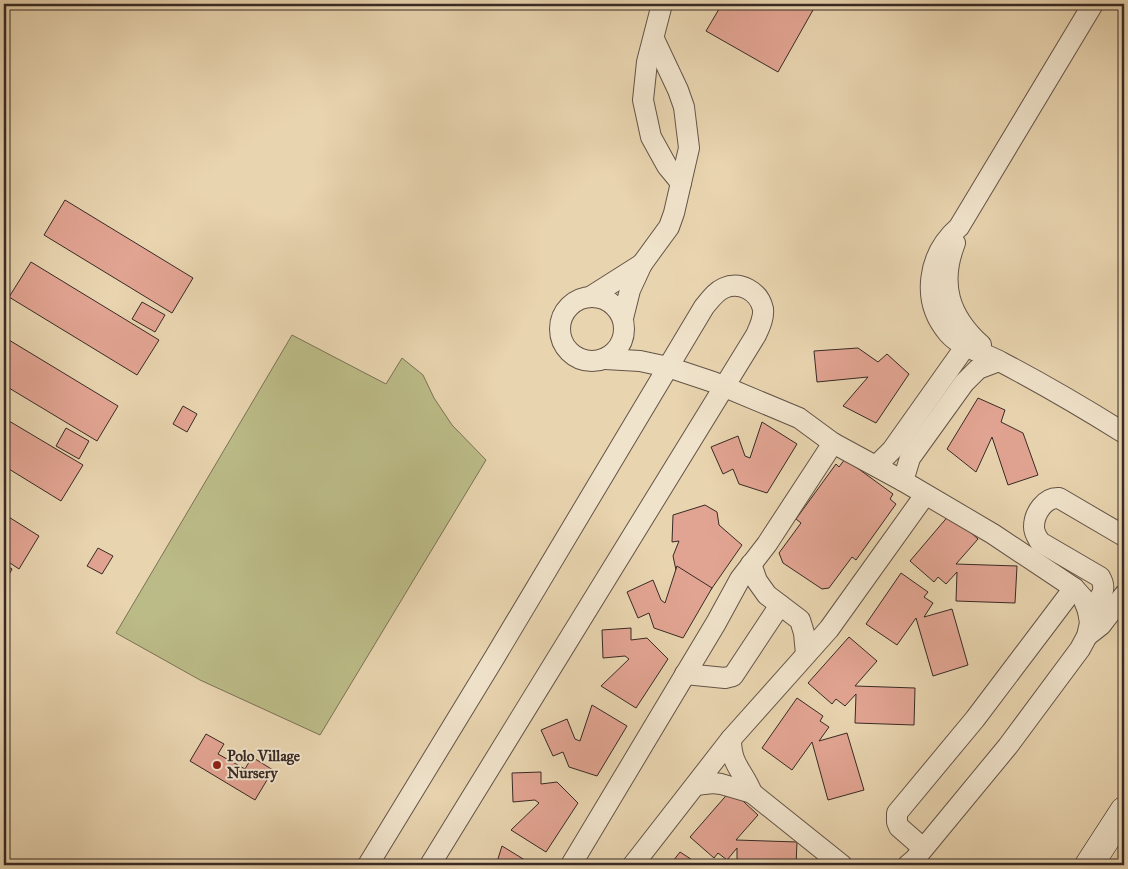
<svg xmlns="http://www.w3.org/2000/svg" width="1128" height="869" viewBox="0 0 1128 869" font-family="'IM FELL Great Primer',serif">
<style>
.green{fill:#bbbb87;stroke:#7a7256}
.building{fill:#e2a492;stroke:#382a25}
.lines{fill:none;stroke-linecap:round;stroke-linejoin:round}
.street-casing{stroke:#645448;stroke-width:22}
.secondary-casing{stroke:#382a25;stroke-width:29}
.street{stroke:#f0e3cb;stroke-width:20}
.secondary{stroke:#f0e3cb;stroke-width:28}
.poi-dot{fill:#8f2418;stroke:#f0e3cb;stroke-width:2}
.labels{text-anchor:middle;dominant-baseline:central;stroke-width:4;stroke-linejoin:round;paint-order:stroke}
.poi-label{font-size:15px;font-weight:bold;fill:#382a25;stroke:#f0e3cb;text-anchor:start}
</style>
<rect width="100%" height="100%" fill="#e8d4af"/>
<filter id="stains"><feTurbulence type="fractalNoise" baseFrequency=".004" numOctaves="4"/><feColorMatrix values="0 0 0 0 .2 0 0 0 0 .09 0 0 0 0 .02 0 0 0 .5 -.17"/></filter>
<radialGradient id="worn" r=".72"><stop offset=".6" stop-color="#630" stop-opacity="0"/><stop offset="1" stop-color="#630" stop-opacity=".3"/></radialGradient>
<!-- green -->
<polygon class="green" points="292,335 386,384 402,358 423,375 434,398 452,425 486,460 320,735 200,680 116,633"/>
<!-- building -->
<g class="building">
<polygon points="722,4 803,4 813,10 778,72 706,31"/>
<polygon points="65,200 193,278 172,313 44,235"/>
<polygon points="31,262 159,340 137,375 9,297"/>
<polygon points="142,302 165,315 155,332 132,319"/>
<polygon points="4,337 118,406 97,441 4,385"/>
<polygon points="858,348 878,362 887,354 909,374 876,423 843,406 868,377 817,382 814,351"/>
<polygon points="978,398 1005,410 1001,422 1023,433 1038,475 1008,485 992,437 976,472 947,449"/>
<polygon points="183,406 197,414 187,432 173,424"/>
<polygon points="4,418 83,465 61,501 4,466"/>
<polygon points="762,422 797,444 767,493 739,484 733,469 723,474 711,447 738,436 745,456 750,458"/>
<polygon points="66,428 89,441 79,459 56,446"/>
<polygon points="845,459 893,494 890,499 896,504 856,560 852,557 829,588 822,589 783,563 779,553 801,523 796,519 836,464 839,467"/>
<polygon points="705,505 717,512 719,525 742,545 710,591 681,581 676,570 673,556 679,541 672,542 673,515"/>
<polygon points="4,514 39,536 19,569 4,559"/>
<polygon points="950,514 978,539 956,564 1017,566 1015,603 956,601 957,572 946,584 938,577 934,582 910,561"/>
<polygon points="98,548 113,556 102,574 87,566"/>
<polygon points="4,564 12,569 4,584"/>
<polygon points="677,566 712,588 683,638 654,628 649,613 638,618 627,592 653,580 661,600 665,603"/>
<polygon points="901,573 928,592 924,597 933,603 924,617 952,609 968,665 933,676 916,618 897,645 866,624"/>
<polygon points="631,628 631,640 647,638 668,659 636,708 601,686 629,659 625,656 603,658 602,630"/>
<polygon points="849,637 877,661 855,686 915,688 914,725 855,723 856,694 845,706 836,699 832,704 808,683"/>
<polygon points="797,698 823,716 820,721 829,727 819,741 847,733 864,790 828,800 812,742 792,770 762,748"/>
<polygon points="592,705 627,726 597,776 569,767 563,752 553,756 541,730 567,719 575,739 580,741"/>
<polygon points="206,734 224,744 218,754 245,769 252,757 273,770 255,800 190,761"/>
<polygon points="541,772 541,784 557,782 578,803 546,852 511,830 539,803 535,800 513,802 512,773"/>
<polygon points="731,790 758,815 736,840 797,842 796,865 737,865 737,848 727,860 718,853 714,858 690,837"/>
<polygon points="502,846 533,865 496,865"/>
<polygon points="680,852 700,865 670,865"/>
</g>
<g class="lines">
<!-- street casing -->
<g class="street-casing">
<g id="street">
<polyline points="662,4 647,62 643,100 651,137 667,166 681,183"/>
<path d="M 1093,4 L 959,227 C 928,254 920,300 948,333 C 962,349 983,352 1001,362 C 1043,384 1084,408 1124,433"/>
<path d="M 955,243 C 939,284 949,316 981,345"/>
<circle cx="592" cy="329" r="32"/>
<polyline points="590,297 642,264"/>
<polyline points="623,318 630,290 642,264 669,227 674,213 689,148 684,107 678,90 654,39"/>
<polyline points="605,359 640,361 668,367 713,382 799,418 833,443 903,481 993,534 1074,588 1083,598 1088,611 1090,623 1087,636 1080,649 1008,746 914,860 908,865"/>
<polyline points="876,466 892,450 965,347 971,336"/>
<polyline points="903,481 910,458 964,383 978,369 999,361"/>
<polyline points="751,564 757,581 767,595 800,620 804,633 806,654"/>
<path d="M 1088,611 C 1098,600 1109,592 1100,577 L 1040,542 C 1037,537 1034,533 1034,527 C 1034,513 1045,497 1059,498 L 1124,536"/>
<polyline points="1087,636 1101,625 1124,595"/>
<polyline points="685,674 725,678 733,676 780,605"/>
<path d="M 731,739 C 731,766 743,770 752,793"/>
<polyline points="696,785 713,783 721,784 752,793 842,865"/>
<polyline points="923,848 899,827 897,822 897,813 975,719 1074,588"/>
<path d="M 368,865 L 493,660 L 704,307 C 710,300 715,292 724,288 C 740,281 759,291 763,309 C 764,318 760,326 756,335 L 430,865"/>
<polyline points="571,865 716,623 740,579 767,544 833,443"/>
<polyline points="633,865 731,739 829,629 925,495"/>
</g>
</g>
<!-- secondary casing -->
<g class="secondary-casing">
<polyline id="secondary" points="1089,865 1124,811"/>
</g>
<!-- street -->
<use href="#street" class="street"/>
<!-- secondary -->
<use href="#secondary" class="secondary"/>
</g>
<!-- markers -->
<circle class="poi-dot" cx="217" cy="765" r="5"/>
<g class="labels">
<!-- poi labels -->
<g class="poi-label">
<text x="227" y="756">Polo Village<tspan x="227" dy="17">Nursery</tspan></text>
</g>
</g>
<!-- margin -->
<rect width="1128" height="869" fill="none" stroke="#e8d4af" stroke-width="20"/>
<rect x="5" y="5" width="1118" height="859" fill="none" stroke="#382a25" stroke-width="2.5"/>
<rect x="10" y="10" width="1108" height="849" fill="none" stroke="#382a25"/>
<rect width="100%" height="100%" filter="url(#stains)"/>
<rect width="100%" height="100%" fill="url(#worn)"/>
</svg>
